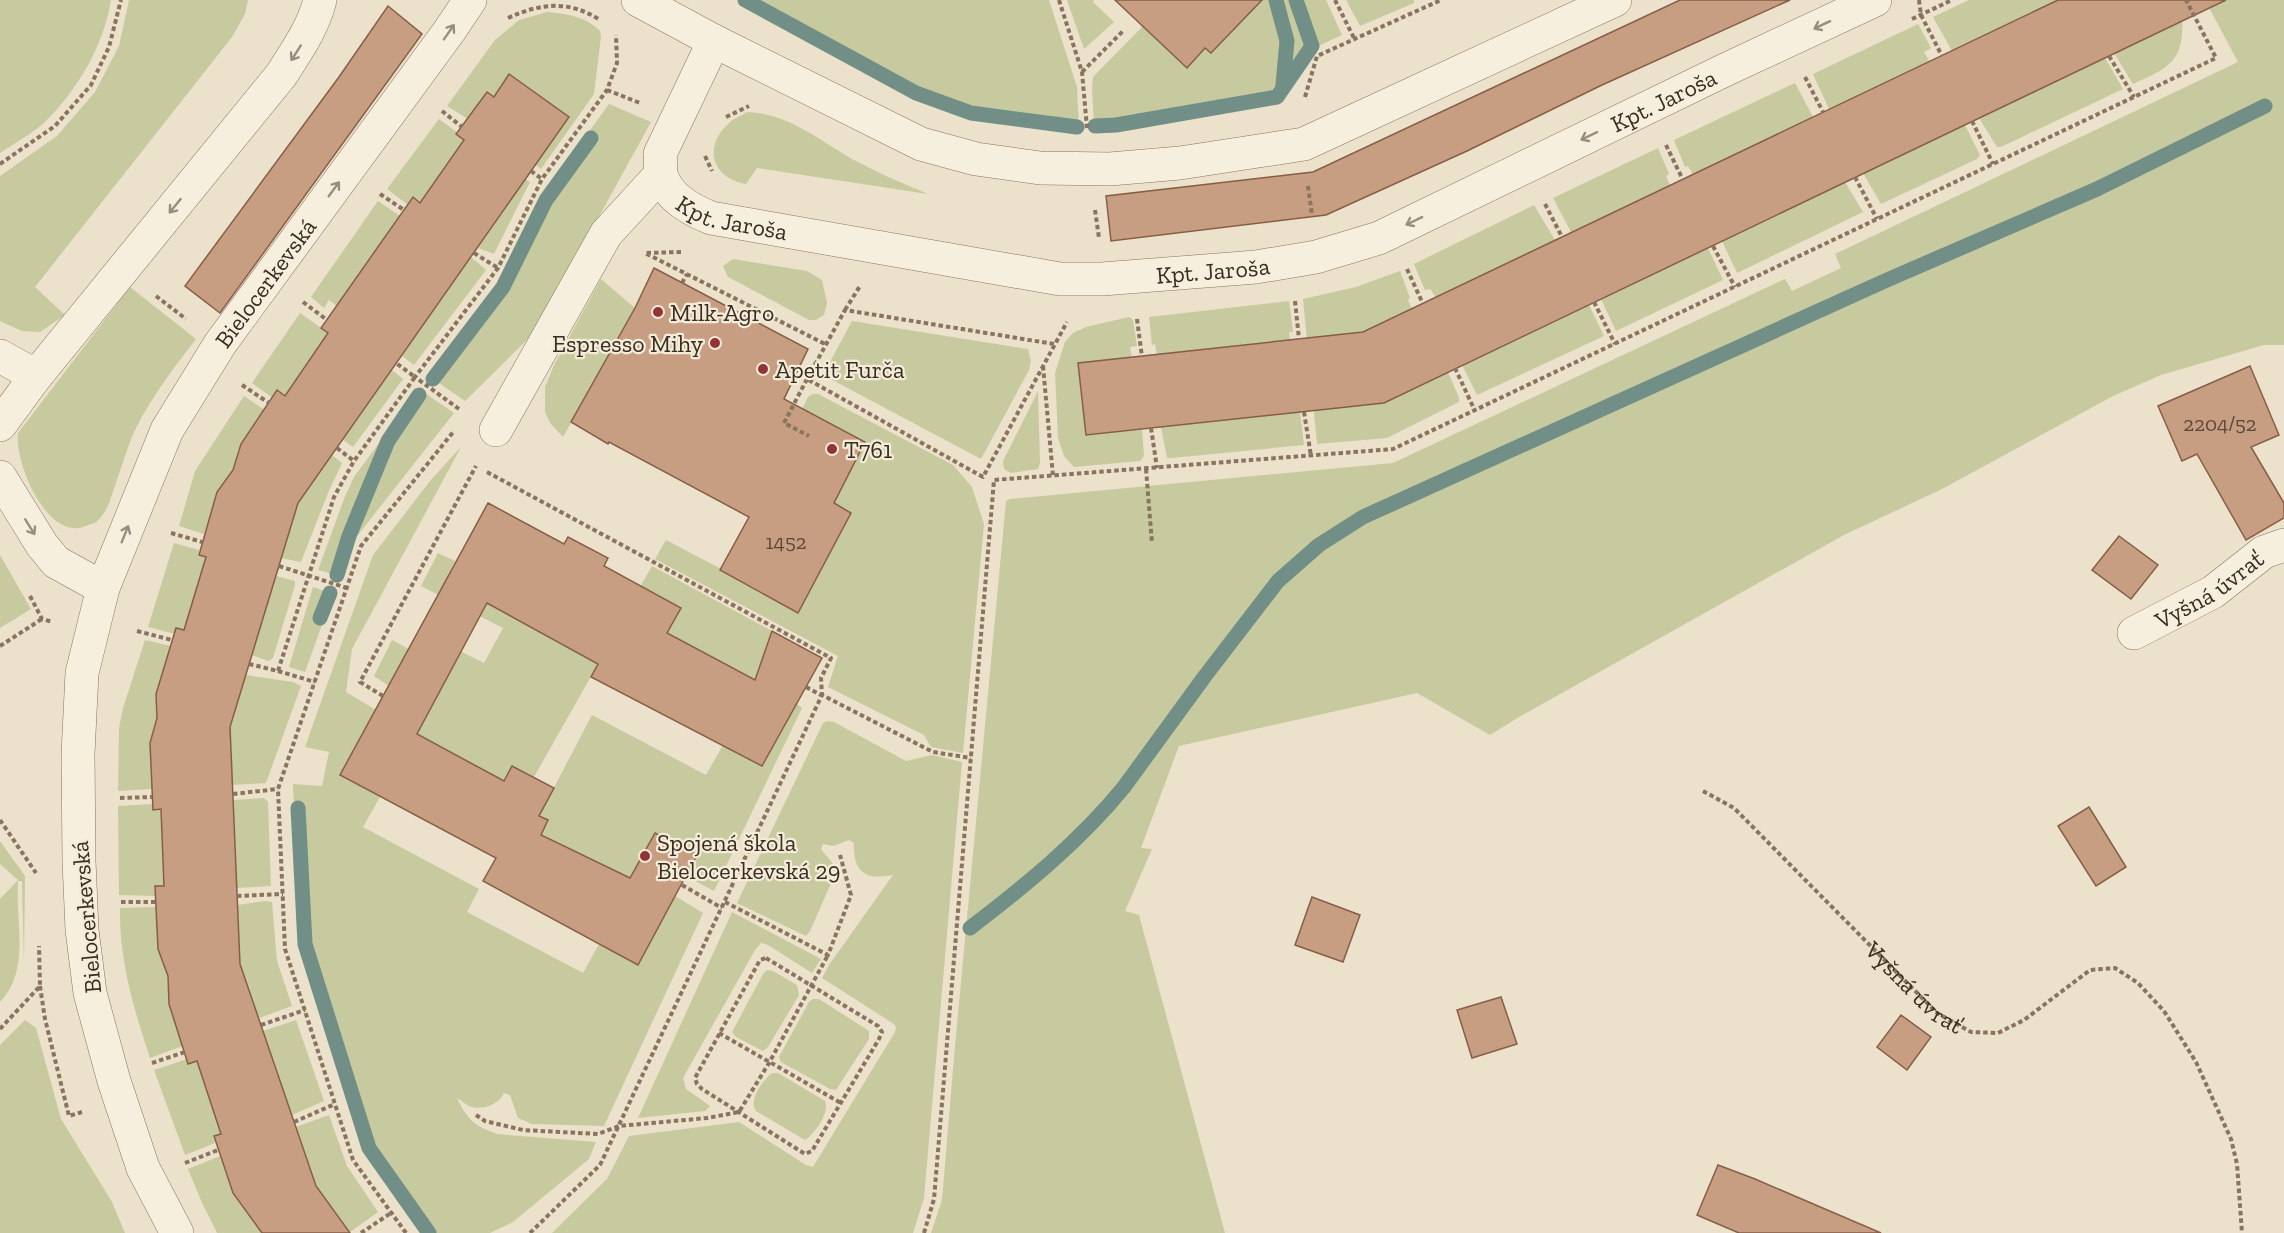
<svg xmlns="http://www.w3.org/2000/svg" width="2284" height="1233" viewBox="0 0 2284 1233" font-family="'Zilla Slab',serif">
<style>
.green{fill:#c6ca9e}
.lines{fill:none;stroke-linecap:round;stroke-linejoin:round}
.stream{stroke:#718f87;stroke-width:15}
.building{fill:#c89e82;stroke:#865e47;stroke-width:1.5}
.minor-casing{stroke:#88745f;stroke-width:34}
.path{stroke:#88745f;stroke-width:4;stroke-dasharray:4.5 3;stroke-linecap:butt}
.minor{stroke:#f7efdd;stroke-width:33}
.oneway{stroke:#988e80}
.poi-dot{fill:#933336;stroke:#f4ecd9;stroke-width:2}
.labels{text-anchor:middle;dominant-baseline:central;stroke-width:4.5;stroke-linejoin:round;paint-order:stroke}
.number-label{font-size:21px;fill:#5d493a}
.street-label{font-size:24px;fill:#392d22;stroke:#f4ecd9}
.poi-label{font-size:24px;fill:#392d22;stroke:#f4ecd9;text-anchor:start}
</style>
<rect width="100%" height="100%" fill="#ece1ca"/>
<!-- green -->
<g class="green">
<path d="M 0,0 L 111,0 C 104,45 78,89 46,121 C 33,133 15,143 0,153 Z"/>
<polygon points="129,0 248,0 245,14 232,37 35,287 65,315 40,332 22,331 0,321 0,176 57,136 95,92 119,46"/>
<polygon points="750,0 1049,0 1077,87 1079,127 971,112 916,92"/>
<polygon points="1067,0 1094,0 1093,2 1114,22 1084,49"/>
<polygon points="1251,0 1326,0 1342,35 1314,48 1313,45 1310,46 1276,95 1118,123 1094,125 1092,88 1093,77 1143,26 1187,67 1205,48 1212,53 1247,15"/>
<polygon points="1346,0 1414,0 1414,3 1360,26"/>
<polygon points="1969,0 2058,0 1952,51 1933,17"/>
<polygon points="2205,0 2284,0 2284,345 2264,345 2161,375 2113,396 1942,489 1844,535 1519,717 1490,735 1417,693 1179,746 1141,848 1152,849 1125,911 1139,915 1225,1233 931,1233 942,1200 954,1057 1006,501 1010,499 1393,463 1785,279 1792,291 1841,268 1835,254 2238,62"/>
<path d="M 547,12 C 567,14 585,16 600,31 L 601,37 L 594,94 L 541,169 L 536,165 L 569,117 L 510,75 L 494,97 L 487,93 L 468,119 L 447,106 L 495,40 L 519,20 Z"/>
<path d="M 2182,17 C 2185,61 2169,68 2133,84 L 2114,53 Z"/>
<polygon points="1918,24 1931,48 1924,52 1930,62 1829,109 1813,74"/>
<polygon points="2105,58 2123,89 2001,147 1997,147 1979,118"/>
<polygon points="1795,83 1813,117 1693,175 1688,166 1685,167 1674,140"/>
<polygon points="609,104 651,122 536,331 465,401 429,376 498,285 542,197"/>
<path d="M 747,112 C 793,114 821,143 860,163 C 882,175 905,184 928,194 L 757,168 L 746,184 C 713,178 703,149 727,125 C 732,119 741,116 747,112 Z"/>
<polygon points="439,119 458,133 457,135 464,140 420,203 413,197 408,205 387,189"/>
<polygon points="1965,125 1980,155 1977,159 1881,204 1863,173"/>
<polygon points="1658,148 1669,174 1666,176 1670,185 1571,232 1553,198"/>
<polygon points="525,179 530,182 494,254 478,248"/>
<polygon points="1845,182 1863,212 1737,273 1722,241"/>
<polygon points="378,201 400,216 337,306 329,300 324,308 311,297"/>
<polygon points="1534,205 1555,240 1436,297 1430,289 1425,290 1414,264"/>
<polygon points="1708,248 1723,280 1616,331 1601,299"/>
<polygon points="471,257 486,270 414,365 402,356"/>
<polygon points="733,259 807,271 822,280 827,303 824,315 816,320 809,320 728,277 723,266"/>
<polygon points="1400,271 1410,298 1408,300 1412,309 1363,332 1448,372 1459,398 1459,402 1387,438 1317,444 1303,299 1356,287"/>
<polygon points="601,279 635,308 563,437 550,423 545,412 545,387 554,365"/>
<path d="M 130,287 L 196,339 C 175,366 153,395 137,426 C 129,442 124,460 118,477 C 112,492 109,512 96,522 C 93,524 87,525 83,527 C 46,539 14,461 18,433 Z"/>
<polygon points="1289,301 1293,332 1289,332 1290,340 1157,355 1155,344 1152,345 1149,317"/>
<polygon points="1589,305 1604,336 1477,395 1462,365"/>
<polygon points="300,313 328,333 285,396 278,391 273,398 252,383"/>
<polygon points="1129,317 1133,320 1137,346 1130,347 1132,358 1078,364 1086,435 1142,429 1144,456 1140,461 1074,467 1064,456 1058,438 1055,373 1065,342 1073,333 1086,327"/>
<polygon points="852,321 1028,349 1031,361 1029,370 981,459 823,375"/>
<polygon points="392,370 403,379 353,447 343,440"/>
<polygon points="419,389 454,413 354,540 340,576 318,570 344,499 354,477"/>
<polygon points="1038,391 1040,463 1038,469 1011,473 1004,469 1003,461"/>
<polygon points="813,394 818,394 953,465 972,487 984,524 963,753 931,747 924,735 828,687 838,656 655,559 666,540 799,610 851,513 773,471 845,480 865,442 819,418 799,415 808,397"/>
<polygon points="244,396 265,410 298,503 332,455 342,463 328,493 301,562 281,558 214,505 204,534 179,526 195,471"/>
<polygon points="1300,412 1304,445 1172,458 1167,458 1161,427"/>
<path d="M 461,447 L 352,649 L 346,692 L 376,710 L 340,775 L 380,797 L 363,827 L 479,889 L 467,912 L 583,973 L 599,944 L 638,965 L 675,896 L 703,913 L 604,1126 L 532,1124 L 518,1118 L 510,1095 L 504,1093 C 499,1105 481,1111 469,1106 C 465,1104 461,1100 457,1098 C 468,1120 473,1125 497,1134 L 596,1142 L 589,1159 L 513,1222 L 490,1233 L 424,1233 L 367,1150 L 300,948 L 293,784 L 322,786 L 329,752 L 305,747 L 373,555 L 430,481 Z"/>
<polygon points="174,543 199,550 198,554 206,557 184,630 176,628 175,634 148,627"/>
<polygon points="438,553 455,561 446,580 598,664 534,777 512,766 504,781 417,734 441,690 400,667 389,686 374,676 392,640 450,671 460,651 484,663 503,628 421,586"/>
<polygon points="0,555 31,609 0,628"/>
<polygon points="652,566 772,631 755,680 667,633 635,596"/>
<polygon points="276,576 295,581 295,585 273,658 268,661 252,655"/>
<polygon points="313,587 333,594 305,672 289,667"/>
<polygon points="145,640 171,646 230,726 246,675 293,682 301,686 266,783 232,785 151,758 152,789 118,791 119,728 123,708"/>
<polygon points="797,704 802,708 714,891 686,876 697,855 655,833 630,878 541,835 548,820 539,816 592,715 706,775 723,745 763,766"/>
<path d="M 828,721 L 834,722 L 906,761 L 932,755 L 962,762 L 924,1198 L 913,1233 L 552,1233 L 607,1179 L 629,1136 L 739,1122 L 806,1165 L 813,1167 L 895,1032 L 896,1027 L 894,1024 L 822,978 L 829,965 L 893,875 C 866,880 853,873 854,843 L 849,840 L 833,846 L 823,844 L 821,849 L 833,864 L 832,881 L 810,931 L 806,936 L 737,903 L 823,723 Z"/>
<polygon points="264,798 268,802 271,886 237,888 233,800"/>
<polygon points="153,804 153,809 161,809 164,886 156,886 156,896 119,895 118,806"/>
<path d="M 0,841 L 25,876 L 24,963 L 22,881 L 18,881 C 15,921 31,970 0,1002 L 0,899 L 18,880 L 0,864 Z"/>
<path d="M 265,901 L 272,902 L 277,961 L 292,1006 L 150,1058 C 134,1009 119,961 120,908 L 237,905 Z"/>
<polygon points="732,912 821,959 812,973 768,945 761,943 755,950 683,1078 686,1089 710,1106 705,1111 638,1118"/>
<polygon points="767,970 773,971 797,985 799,995 768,1047 763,1051 736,1037 732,1032 763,974"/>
<polygon points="813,999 819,999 869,1031 869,1039 836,1090 830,1089 781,1062 779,1057 809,1002"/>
<polygon points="25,1020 36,1028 61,1119 112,1202 125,1233 0,1233 0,1045"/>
<polygon points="296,1020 324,1101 292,1115 263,1031"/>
<polygon points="187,1059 189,1063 197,1061 221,1134 213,1136 215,1143 185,1155 154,1070"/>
<path d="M 772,1073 L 778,1073 L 825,1101 C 830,1112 815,1134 805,1140 L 756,1111 C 748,1100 763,1080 772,1073 Z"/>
<polygon points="329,1115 347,1166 378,1212 350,1232 316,1187 258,1227 262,1233 217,1233 202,1203 188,1169 220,1156 230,1185 316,1187 296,1127"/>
</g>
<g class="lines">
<!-- stream -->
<g class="stream">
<polyline points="745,0 916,93 971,113 1077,127"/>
<polyline points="1276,0 1287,41 1283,85"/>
<polyline points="1095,126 1116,125 1277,97 1312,46 1296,0"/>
<polyline points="433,379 503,287 546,200 591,138"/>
<polyline points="337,575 349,536 388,441 419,395"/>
<polyline points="320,618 330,593"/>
<polyline points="298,808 305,944 369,1148 429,1233"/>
<path d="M 970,928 C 1025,886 1080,841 1124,787 L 1205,676 L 1278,581 L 1319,545 L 1363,517 L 1887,280 L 2097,189 L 2265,106"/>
</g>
</g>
<!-- building -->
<g class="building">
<polygon points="1115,0 1262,0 1211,53 1205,48 1187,68"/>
<polygon points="1680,0 1790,0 1602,85 1467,151 1326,215 1111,241 1106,196 1313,172"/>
<polygon points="2058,0 2226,0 1384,403 1086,435 1078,363 1363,332"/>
<polygon points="388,6 422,34 220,313 185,286 339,77"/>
<polygon points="509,74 569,117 298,503 230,727 240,964 316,1186 350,1233 262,1233 233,1193 214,1136 221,1134 197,1061 188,1064 169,1004 168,976 158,949 155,886 164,886 161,809 153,810 150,743 157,718 156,694 176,628 184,630 206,557 199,555 217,492 233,470 241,444 277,390 285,396 328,333 321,328 413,197 420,203 464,140 456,134 487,92 494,97"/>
<polygon points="654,268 808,349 784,399 865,442 834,503 851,513 798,613 720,570 749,517 609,442 608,444 571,422 635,308"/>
<polygon points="2250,366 2279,435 2251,447 2284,503 2284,518 2246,540 2197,454 2182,461 2158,406"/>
<polygon points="488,503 564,544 568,537 608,558 604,566 681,608 667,633 755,680 772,631 822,658 762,766 591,677 598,664 487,603 417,734 504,781 512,766 554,788 539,816 548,820 541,835 630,878 655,833 697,855 638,965 483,881 496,858 340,775"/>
<polygon points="2119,536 2158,565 2131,599 2092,570"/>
<polygon points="2089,807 2126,867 2096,886 2058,826"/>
<polygon points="1312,897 1360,915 1343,962 1295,945"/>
<polygon points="1501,997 1517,1044 1472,1058 1457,1010"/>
<polygon points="1901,1015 1931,1037 1907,1070 1877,1047"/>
<polygon points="1718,1165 1755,1179 1881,1233 1739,1233 1697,1215"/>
</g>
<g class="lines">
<!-- minor casing -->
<g class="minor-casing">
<g id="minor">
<polyline points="638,0 714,41"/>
<path id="s2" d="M 1615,0 L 1304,144 L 1180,163 L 1110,169 L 1040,168 L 976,159 L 921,144 L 714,41 L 660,154 C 661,160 660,168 661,174 C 667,197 691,210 711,218 L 1060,279 L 1102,279 L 1256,267 L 1316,257 L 1379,238 L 1727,69 L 1875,0"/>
<polyline points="0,356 36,376"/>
<path d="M 0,425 L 36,376 L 282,74 C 297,50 313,28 320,0"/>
<polyline points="496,430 606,234 661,174"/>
<polyline points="0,477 42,545 56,562 103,588"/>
<path id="s3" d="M 2134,633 L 2213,592 L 2264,552 L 2284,545"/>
<path id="s4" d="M 177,1233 L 143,1168 L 114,1081 L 90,993 L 82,930 L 79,861 L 78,754 L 82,673 L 103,588 L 167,430 L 220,344 L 450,30 L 470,0"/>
</g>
</g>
<!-- path -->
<g class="path">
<polyline points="1059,0 1082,72 1087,128"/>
<polyline points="1335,0 1355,40"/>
<polyline points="1919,0 1921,15 1942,56"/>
<path d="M 508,18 C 541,3 569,0 600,20"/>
<polyline points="1912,19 1952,0"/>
<polyline points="2109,56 2134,97"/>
<polyline points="1082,72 1123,31"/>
<polyline points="1805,77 1823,112"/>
<polyline points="607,90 640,103"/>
<polyline points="1305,97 1317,56 1441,0"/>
<polyline points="442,111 462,127"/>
<polyline points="726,117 749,106"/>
<polyline points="1972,121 1993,164"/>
<polyline points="1666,145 1683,180"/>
<polyline points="705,156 712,171"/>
<polyline points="0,164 55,126 91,85 109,47 121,0"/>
<polyline points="531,171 542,179"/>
<polyline points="1855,177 1877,219"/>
<polyline points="1308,186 1312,215"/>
<polyline points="380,194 404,210"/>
<polyline points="1545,204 1562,237"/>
<polyline points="1095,210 1099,238"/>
<polyline points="1713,246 1735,287"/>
<polyline points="681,252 645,253 827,345"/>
<polyline points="474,253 498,268"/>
<polyline points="1407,269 1423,304"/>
<polyline points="682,283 687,274"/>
<polyline points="156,296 186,319"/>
<polyline points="1295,301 1299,339"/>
<polyline points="303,302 327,320"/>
<polyline points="1594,302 1615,344"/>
<polyline points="845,310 860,286"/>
<polyline points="751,319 757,309"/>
<polyline points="1137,319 1142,357"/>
<polyline points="1054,344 845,310 807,379 983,477 1067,322"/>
<polyline points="1043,366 1053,476"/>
<polyline points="1455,368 1475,411"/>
<polyline points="807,379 784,423 809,436"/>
<polyline points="242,385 269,403"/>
<polyline points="459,409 415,377 498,268 542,179 607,90 617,63 616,35"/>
<polyline points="1304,412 1311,456"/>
<polyline points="1151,428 1157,468"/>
<polyline points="337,448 354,461"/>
<polyline points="1146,469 1152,543"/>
<polyline points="487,472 831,658 821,678 822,695"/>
<polyline points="171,533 202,542"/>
<polyline points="279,566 347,588"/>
<polyline points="30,596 42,619 53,622"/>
<polyline points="137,631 172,640"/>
<polyline points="0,646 42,619"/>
<polyline points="249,664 278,671 334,497 354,461 415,377 396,363"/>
<polyline points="278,671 315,682"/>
<polyline points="806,687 821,695"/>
<polyline points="383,696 360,682 476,466"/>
<path id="s1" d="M 1703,791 L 1734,808 L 1937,1013 L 1971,1032 L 1998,1033 L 2024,1020 L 2090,970 L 2115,968 L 2138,983 L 2164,1011 L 2196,1062 L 2231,1139 L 2237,1164 L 2242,1233"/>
<polyline points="233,794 278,789"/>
<polyline points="120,798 152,797"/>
<polyline points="0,820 36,873"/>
<polyline points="682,885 722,908"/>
<polyline points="237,896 283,894"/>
<polyline points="121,902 156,902"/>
<polyline points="725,902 828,955 851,895 840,855"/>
<polygon points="766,958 878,1026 882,1032 879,1039 812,1151 805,1154 702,1089 697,1084 695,1078 760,960"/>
<polyline points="40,986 45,1019 69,1116 82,1112"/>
<polyline points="261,1025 305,1010"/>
<polyline points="0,1029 40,986 39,946"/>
<polyline points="719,1033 841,1103"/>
<polyline points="152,1063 185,1052"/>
<polyline points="476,1115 485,1121 523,1130 598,1134 619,1126 707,1118 739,1112 769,1063 828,955"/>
<polyline points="294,1122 335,1104"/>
<polyline points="185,1163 218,1150"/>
<polyline points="361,1233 391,1213"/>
<polyline points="406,1233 353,1160 285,949 278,789 361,546 454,431"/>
<polyline points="530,1233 600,1165 822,695 933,752 971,758"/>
<polyline points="924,1233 934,1199 994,480 1393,449 2216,58 2186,0"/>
</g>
<!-- minor -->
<use href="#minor" class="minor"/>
</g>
<!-- one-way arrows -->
<defs><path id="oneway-shaft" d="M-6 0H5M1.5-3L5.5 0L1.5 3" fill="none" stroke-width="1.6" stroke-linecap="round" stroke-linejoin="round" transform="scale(1.5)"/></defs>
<g class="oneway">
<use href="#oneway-shaft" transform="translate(1822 25) rotate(155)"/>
<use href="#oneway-shaft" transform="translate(449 32) rotate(-55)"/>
<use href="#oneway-shaft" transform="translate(296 53) rotate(123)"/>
<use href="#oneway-shaft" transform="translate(1589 136) rotate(154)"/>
<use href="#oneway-shaft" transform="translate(334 189) rotate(-54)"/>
<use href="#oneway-shaft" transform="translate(175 206) rotate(129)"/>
<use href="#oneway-shaft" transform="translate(1414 221) rotate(154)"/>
<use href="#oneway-shaft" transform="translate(30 527) rotate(58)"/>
<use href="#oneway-shaft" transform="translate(125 534) rotate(-68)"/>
</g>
<!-- markers -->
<g class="poi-dot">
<circle cx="658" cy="312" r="6"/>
<circle cx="715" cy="343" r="6"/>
<circle cx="763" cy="369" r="6"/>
<circle cx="832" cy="449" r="6"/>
<circle cx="645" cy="856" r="6"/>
</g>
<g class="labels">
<!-- number labels -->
<g class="number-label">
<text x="2220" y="423">2204/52</text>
<text x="786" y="541">1452</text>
</g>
<!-- street labels -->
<g class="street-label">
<text stroke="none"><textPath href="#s2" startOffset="2169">Kpt. Jaroša</textPath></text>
<text stroke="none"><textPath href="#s2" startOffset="1196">Kpt. Jaroša</textPath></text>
<text stroke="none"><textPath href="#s2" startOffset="1683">Kpt. Jaroša</textPath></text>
<text stroke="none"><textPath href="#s4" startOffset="1012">Bielocerkevská</textPath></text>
<text stroke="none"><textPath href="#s3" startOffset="87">Vyšná úvrať</textPath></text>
<text transform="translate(86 917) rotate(-95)">Bielocerkevská</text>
<text stroke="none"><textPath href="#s1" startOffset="290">Vyšná úvrať</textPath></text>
</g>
<!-- poi labels -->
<g class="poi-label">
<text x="670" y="312">Milk-Agro</text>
<text x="703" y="343" text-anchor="end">Espresso Mihy</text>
<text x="775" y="369">Apetit Furča</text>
<text x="844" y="449">T761</text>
<text x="657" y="842">Spojená škola<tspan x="657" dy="28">Bielocerkevská 29</tspan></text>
</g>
</g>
</svg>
